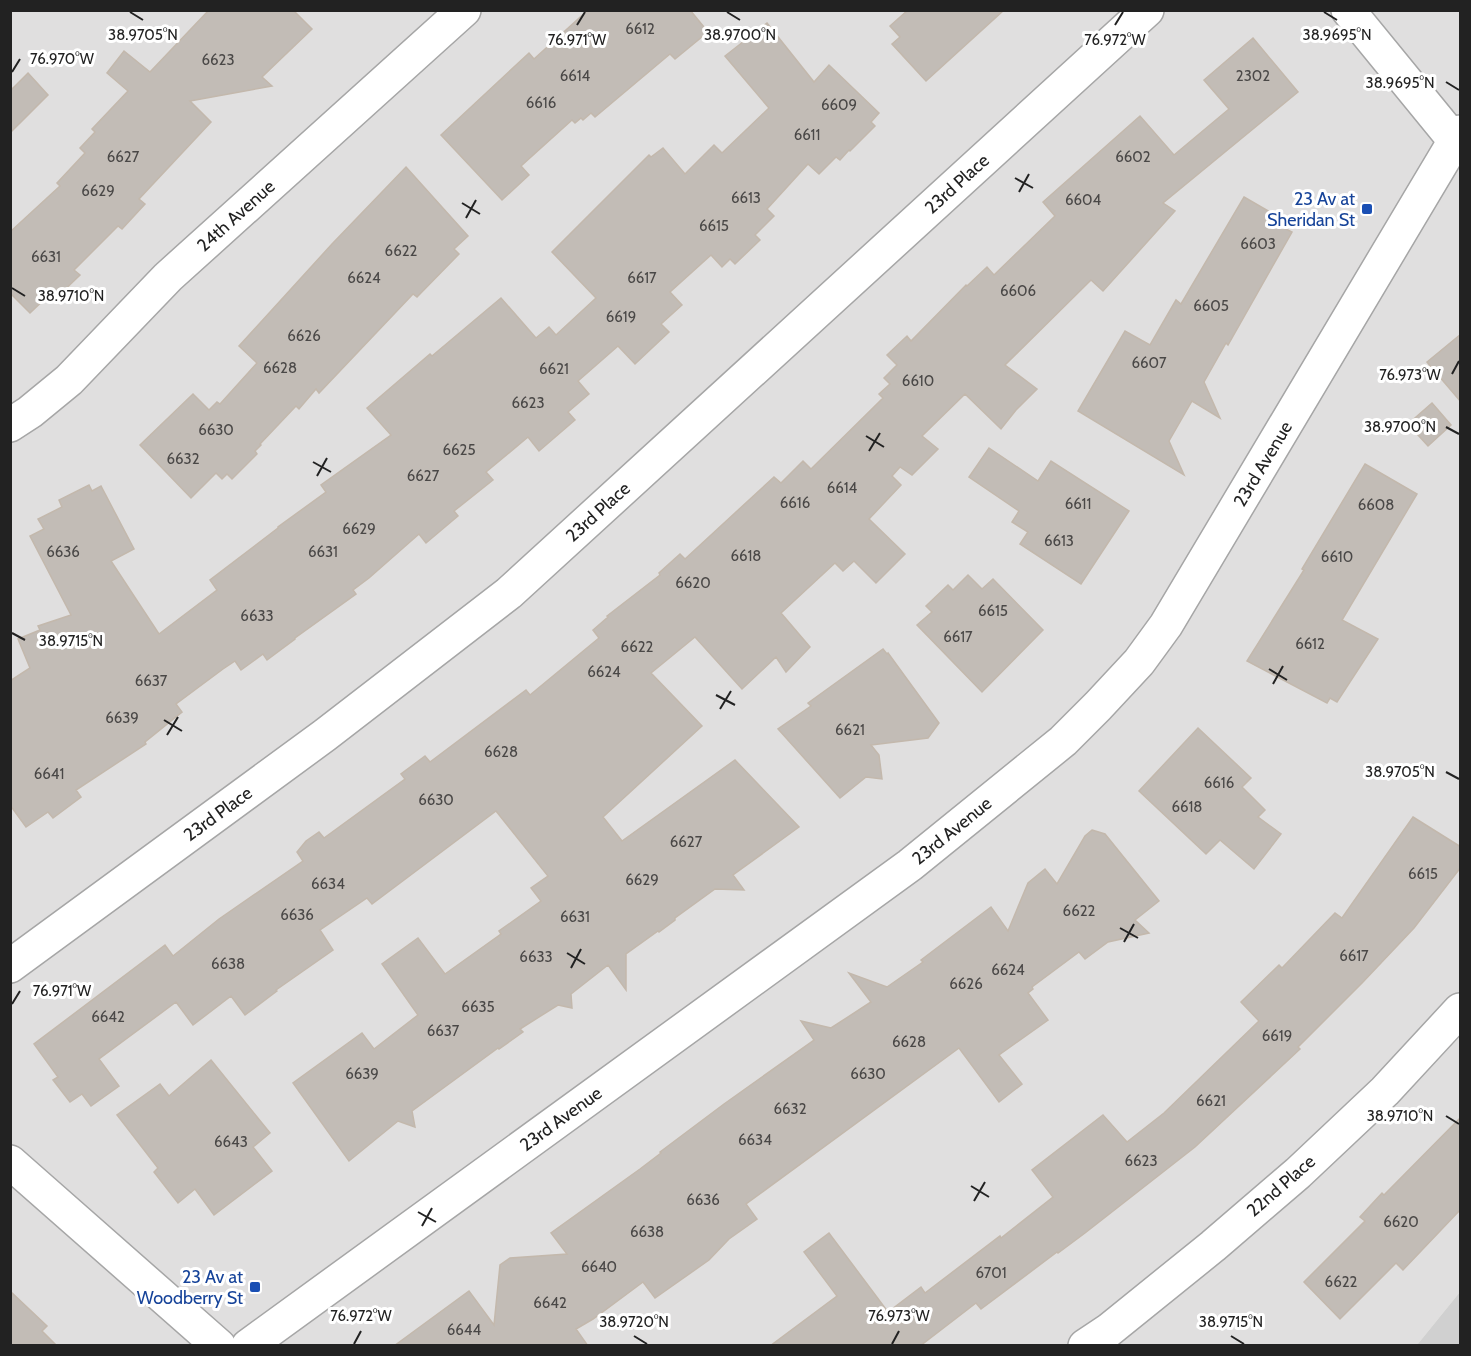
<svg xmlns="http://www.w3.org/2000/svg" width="1471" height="1356" viewBox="0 0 1471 1356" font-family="Cabin,sans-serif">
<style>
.residential{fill:#e0dfdf}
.religious{fill:#d0d0d0}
.building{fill:#c2bcb6;stroke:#c3b8ac;stroke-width:1.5}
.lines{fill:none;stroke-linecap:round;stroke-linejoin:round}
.minor-casing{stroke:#a6a6a6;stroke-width:36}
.tertiary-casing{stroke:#a6a6a6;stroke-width:36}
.minor{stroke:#fff;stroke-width:33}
.tertiary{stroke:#fff;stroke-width:33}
.ticks{fill:none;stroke:#222;stroke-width:2}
.transit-dot{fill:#1a4fb4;stroke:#fff;stroke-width:2}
.labels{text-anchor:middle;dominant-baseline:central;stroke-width:6;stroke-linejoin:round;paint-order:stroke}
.number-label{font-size:15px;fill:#4a4847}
.street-label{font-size:18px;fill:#222;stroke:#fff}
.transit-label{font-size:18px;fill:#164399;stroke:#fff;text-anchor:end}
.ticks-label{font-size:15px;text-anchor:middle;fill:#222;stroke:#fff;stroke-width:6;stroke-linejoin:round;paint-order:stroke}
</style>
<rect width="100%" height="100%" fill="#f1f0e9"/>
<!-- residential -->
<polygon class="residential" points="10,11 1460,11 1460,1292 1417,1345 11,1345"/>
<!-- religious -->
<polygon class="religious" points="1460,1292 1460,1345 1417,1345"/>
<!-- building -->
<g class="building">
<polygon points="209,10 293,10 312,29 262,77 272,86 190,101 211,122 139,199 145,204 122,229 118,226 74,270 80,275 55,299 50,294 30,313 10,293 10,232 60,186 57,183 85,153 80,148 95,132 92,129 128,91 107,73 124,51 150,72"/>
<polygon points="588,10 690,10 708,32 675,59 670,54 595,117 591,113 583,120 581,118 575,123 572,120 521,166 529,175 502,200 441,135 529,53 534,59"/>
<polygon points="908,10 1004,10 926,81 892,44 900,37 890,26"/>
<polygon points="767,23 814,82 829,65 879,113 871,122 875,126 850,151 849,150 840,160 836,157 819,174 808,164 767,209 774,216 755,235 760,240 735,264 730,259 722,267 711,255 670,292 682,305 661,324 669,332 635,364 618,346 578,381 589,394 568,412 575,420 539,451 528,437 486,472 493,480 454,511 458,516 426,543 419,534 369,578 353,590 356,594 295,638 295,639 267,660 263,654 241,670 235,661 223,669 176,704 182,712 145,742 146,744 76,790 81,797 53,818 48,812 26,827 10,805 10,681 30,668 18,639 40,630 38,626 71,615 30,536 44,529 38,519 62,507 59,500 89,485 92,491 101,486 134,549 111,561 159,634 217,590 210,580 278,528 278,527 326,492 321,485 391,435 367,408 430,354 432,356 501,298 536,338 549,327 556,335 596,298 552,252 649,155 651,157 663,148 685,174 714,145 722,153 769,108 725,56"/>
<polygon points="1253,38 1298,92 1163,203 1175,211 1103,291 1091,280 1005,365 1037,389 1016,410 1001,429 965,394 922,436 938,449 912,475 900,467 892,476 901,485 869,519 905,554 876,583 854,561 843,571 835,563 781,613 810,647 786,672 776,657 742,689 695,637 651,673 702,726 603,817 622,841 735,760 799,827 733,875 744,890 715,889 675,918 675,920 659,932 658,931 626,954 626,990 608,965 571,994 572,1008 558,1005 520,1029 523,1032 499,1049 498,1048 412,1111 415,1127 398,1121 349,1161 293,1083 362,1033 374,1049 418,1015 382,964 418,938 445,974 501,934 499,931 541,901 531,888 548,876 496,811 372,904 367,898 320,930 333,950 276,990 277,991 245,1015 231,996 193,1025 176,1002 99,1059 119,1086 91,1106 82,1094 70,1102 53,1080 58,1077 34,1044 165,945 173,956 219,919 303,861 297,852 306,841 319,832 324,838 405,779 401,774 425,756 430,762 526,690 530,695 599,638 593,630 608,617 607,616 660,575 659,573 680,554 685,559 774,477 781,483 803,461 811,469 883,398 879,394 890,384 884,378 897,365 887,355 907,336 911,341 966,285 967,286 987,267 994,275 1055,216 1043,202 1140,116 1174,155 1229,109 1204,80"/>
<polygon points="28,73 48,95 10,133 10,91"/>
<polygon points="406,167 468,236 454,249 459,254 417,297 413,294 319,393 316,389 299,409 296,406 260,444 261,445 255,451 257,454 232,479 227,474 222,479 216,473 191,498 140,445 193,394 209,410 217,402 220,404 257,363 239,346 332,244"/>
<polygon points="1244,197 1282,219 1284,228 1292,232 1228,345 1226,343 1204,382 1220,418 1192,401 1169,441 1184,475 1078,411 1125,331 1150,345 1176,300 1181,304"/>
<polygon points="1461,334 1461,402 1427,362"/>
<polygon points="1432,403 1451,425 1428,446 1408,424"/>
<polygon points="989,448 1038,481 1051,461 1129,511 1081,584 1020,544 1028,532 1012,522 1019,511 969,477"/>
<polygon points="1365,464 1417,494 1342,620 1378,639 1337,702 1330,698 1327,703 1247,661 1304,570 1302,569"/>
<polygon points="968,575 982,589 993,579 1043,630 982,692 917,625 932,612 926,606 948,585 953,590"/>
<polygon points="883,649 887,654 888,653 939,723 928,738 871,745 879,755 882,779 866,777 840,798 778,729 811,706 808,703"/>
<polygon points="1198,728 1251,778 1242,787 1265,810 1258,817 1281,834 1254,869 1220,840 1206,854 1139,791"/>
<polygon points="1413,817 1461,847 1461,867 1414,928 1363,982 1298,1047 1300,1049 1195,1147 1085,1233 1058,1253 1057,1252 981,1309 976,1303 920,1346 770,1346 837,1296 804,1252 829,1233 888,1312 921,1287 925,1293 1000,1236 1001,1238 1053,1197 1032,1170 1103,1115 1127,1142 1164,1113 1259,1021 1241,1002 1279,965 1282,968 1335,913 1342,918"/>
<polygon points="1092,830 1105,834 1159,901 1135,920 1149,933 1108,942 1085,959 1079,952 1032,987 1033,989 1028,993 1048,1020 999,1055 1022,1084 999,1102 959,1048 746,1204 757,1219 729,1239 709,1260 655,1298 643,1282 593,1319 576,1329 588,1346 394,1346 469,1291 494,1325 500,1265 510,1258 567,1254 551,1233 640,1169 661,1153 660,1152 724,1104 814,1040 801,1021 831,1028 871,1002 849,973 887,987 923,962 921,960 991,907 1008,931 1028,883 1045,869 1057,884 1085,836"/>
<polygon points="211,1060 270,1133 253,1147 272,1171 214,1215 195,1189 178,1203 154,1172 158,1168 117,1115 160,1084 169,1096"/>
<polygon points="1461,1117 1461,1209 1403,1270 1396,1263 1340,1319 1304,1282 1365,1221 1360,1217 1382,1193 1384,1195"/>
<polygon points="10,1291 47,1326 42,1331 57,1346 10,1346"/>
</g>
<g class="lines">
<!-- minor casing -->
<g class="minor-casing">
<g id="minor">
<polyline points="1348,10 1460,147"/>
<polyline points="10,425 30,412 69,380 168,277 464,10"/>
<polyline points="10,966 325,735 509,593 1147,10"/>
<polyline points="10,1162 219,1346"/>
<polyline points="1085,1346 1109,1330 1213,1246 1298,1173 1385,1091 1460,1010"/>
</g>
</g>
<!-- tertiary casing -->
<g class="tertiary-casing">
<polyline id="tertiary" points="248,1346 910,865 1063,741 1098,706 1139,662 1166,625 1460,132"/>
</g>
<!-- minor -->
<use href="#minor" class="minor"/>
<!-- tertiary -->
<use href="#tertiary" class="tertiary"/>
</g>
<!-- ticks -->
<path class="ticks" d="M 130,12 L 143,20M 727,12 L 740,20M 1324,12 L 1337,20M 577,25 L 585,12M 1115,25 L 1123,12M 12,72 L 20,59M 1446,82 L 1459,90M 1015,178 L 1033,188M 1019,192 L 1029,174M 462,203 L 480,214M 466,218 L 476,200M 12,288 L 25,296M 1452,374 L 1459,361M 1446,427 L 1459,434M 866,436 L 884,447M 869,451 L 880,433M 313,462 L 331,472M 317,476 L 327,458M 12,633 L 25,640M 1269,669 L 1287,680M 1273,684 L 1283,666M 716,695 L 735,705M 720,709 L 731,691M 164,720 L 182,731M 167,735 L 178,717M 1446,772 L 1459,779M 1120,928 L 1138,938M 1124,942 L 1134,924M 567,953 L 585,964M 571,968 L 581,949M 12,1004 L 20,991M 1446,1116 L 1459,1124M 971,1186 L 989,1197M 974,1201 L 985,1182M 418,1212 L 436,1222M 422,1226 L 432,1208M 634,1336 L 647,1344M 1231,1336 L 1244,1344M 354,1344 L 361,1331M 892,1344 L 899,1331"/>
<!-- markers -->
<g class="transit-dot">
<rect x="1361" y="203" width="12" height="12" rx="3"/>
<rect x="249" y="1281" width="12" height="12" rx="3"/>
</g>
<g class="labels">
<!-- number labels -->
<g class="number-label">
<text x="640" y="29">6612</text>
<text x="218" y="60">6623</text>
<text x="575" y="76">6614</text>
<text x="1253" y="76">2302</text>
<text x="541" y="103">6616</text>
<text x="839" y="105">6609</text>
<text x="807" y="135">6611</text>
<text x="123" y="157">6627</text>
<text x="1133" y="157">6602</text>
<text x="98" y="191">6629</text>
<text x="746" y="198">6613</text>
<text x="1083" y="200">6604</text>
<text x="714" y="226">6615</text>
<text x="1258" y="244">6603</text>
<text x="401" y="251">6622</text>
<text x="46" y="257">6631</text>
<text x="364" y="278">6624</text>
<text x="642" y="278">6617</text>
<text x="1018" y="291">6606</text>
<text x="1211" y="306">6605</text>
<text x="621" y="317">6619</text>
<text x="304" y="336">6626</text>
<text x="1149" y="363">6607</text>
<text x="280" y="368">6628</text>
<text x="554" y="369">6621</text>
<text x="918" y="381">6610</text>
<text x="528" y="403">6623</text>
<text x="216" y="430">6630</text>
<text x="459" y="450">6625</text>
<text x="183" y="459">6632</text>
<text x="423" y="476">6627</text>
<text x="842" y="488">6614</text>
<text x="795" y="503">6616</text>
<text x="1078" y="504">6611</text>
<text x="1376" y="505">6608</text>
<text x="359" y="529">6629</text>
<text x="1059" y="541">6613</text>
<text x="63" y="552">6636</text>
<text x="323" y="552">6631</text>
<text x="746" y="556">6618</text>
<text x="1337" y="557">6610</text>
<text x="693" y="583">6620</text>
<text x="993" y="611">6615</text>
<text x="257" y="616">6633</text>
<text x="958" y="637">6617</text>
<text x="1310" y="644">6612</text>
<text x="637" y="647">6622</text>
<text x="604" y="672">6624</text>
<text x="151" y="681">6637</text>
<text x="122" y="718">6639</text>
<text x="850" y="730">6621</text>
<text x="501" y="752">6628</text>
<text x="49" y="774">6641</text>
<text x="1219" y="783">6616</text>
<text x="436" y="800">6630</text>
<text x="1187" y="807">6618</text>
<text x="686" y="842">6627</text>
<text x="1423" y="874">6615</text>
<text x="642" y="880">6629</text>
<text x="328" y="884">6634</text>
<text x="1079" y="911">6622</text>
<text x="297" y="915">6636</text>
<text x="575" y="917">6631</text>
<text x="1354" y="956">6617</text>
<text x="536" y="957">6633</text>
<text x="228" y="964">6638</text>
<text x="1008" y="970">6624</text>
<text x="966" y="984">6626</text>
<text x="478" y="1007">6635</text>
<text x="108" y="1017">6642</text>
<text x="443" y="1031">6637</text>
<text x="1277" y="1036">6619</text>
<text x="909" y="1042">6628</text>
<text x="362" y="1074">6639</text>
<text x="868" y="1074">6630</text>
<text x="1211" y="1101">6621</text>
<text x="790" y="1109">6632</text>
<text x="755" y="1140">6634</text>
<text x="231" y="1142">6643</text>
<text x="1141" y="1161">6623</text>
<text x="703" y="1200">6636</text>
<text x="1401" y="1222">6620</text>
<text x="647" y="1232">6638</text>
<text x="599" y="1267">6640</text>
<text x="991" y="1273">6701</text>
<text x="1341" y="1282">6622</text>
<text x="550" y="1303">6642</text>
<text x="464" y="1330">6644</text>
</g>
<!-- street labels -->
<g class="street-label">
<text transform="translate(957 184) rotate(-42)">23rd Place</text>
<text transform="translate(236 216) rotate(-42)">24th Avenue</text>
<text transform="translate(1263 464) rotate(-59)">23rd Avenue</text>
<text transform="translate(598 512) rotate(-42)">23rd Place</text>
<text transform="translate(218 814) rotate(-36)">23rd Place</text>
<text transform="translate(952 831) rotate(-39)">23rd Avenue</text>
<text transform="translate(561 1119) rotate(-36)">23rd Avenue</text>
<text transform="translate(1281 1186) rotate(-41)">22nd Place</text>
</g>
<!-- transit labels -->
<g class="transit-label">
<text x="1355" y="199">23 Av at<tspan x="1355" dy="21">Sheridan St</tspan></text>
<text x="243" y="1277">23 Av at<tspan x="243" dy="21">Woodberry St</tspan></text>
</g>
</g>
<g class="ticks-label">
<text x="143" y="40">38.9705°N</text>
<text x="740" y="40">38.9700°N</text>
<text x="1337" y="40">38.9695°N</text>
<text x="577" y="45">76.971°W</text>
<text x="1115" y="45">76.972°W</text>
<text x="62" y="64">76.970°W</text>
<text x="1400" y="88">38.9695°N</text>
<text x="71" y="301">38.9710°N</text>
<text x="1410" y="380">76.973°W</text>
<text x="1400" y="432">38.9700°N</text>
<text x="71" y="646">38.9715°N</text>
<text x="1400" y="777">38.9705°N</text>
<text x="62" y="996">76.971°W</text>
<text x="1400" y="1121">38.9710°N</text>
<text x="361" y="1321">76.972°W</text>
<text x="899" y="1321">76.973°W</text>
<text x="634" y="1327">38.9720°N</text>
<text x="1231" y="1327">38.9715°N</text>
</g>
<!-- border -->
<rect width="1471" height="1356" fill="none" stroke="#222222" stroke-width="24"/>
</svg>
